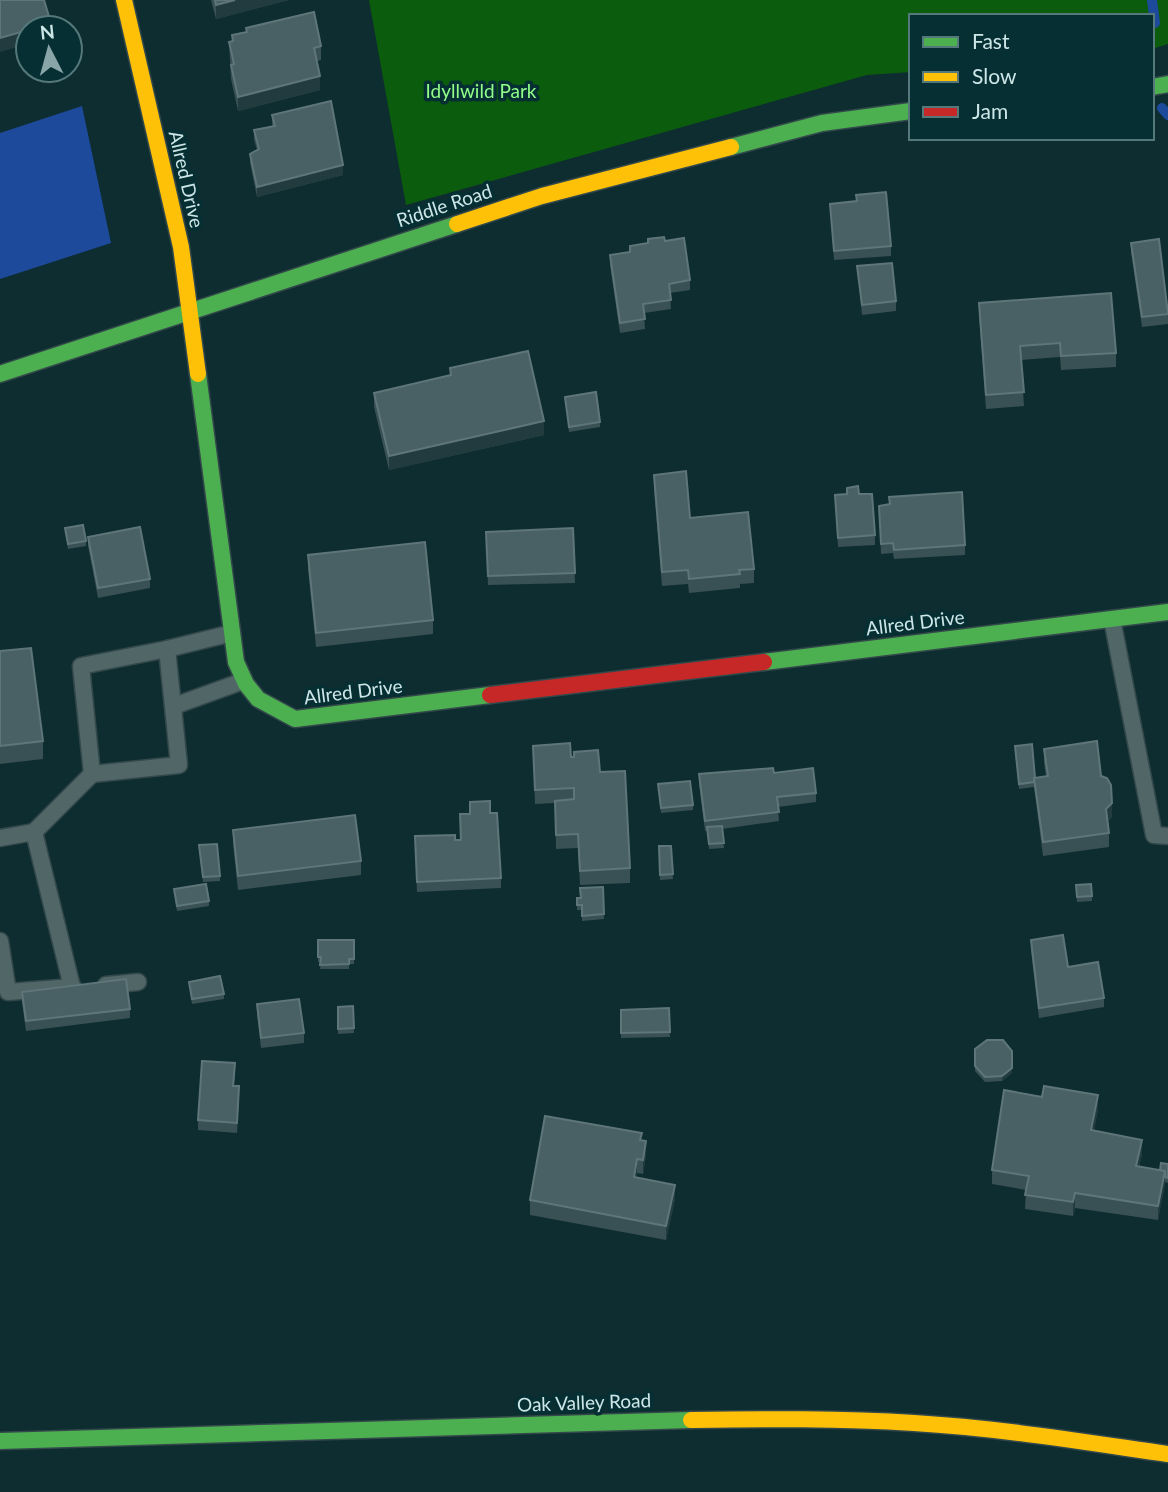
<svg xmlns="http://www.w3.org/2000/svg" width="1168" height="1492" viewBox="0 0 1168 1492" font-family="Lato,sans-serif">
<style>
.green{fill:#0c5c0d}
.water{fill:#1e4a9c}
.lines{fill:none;stroke-linecap:round;stroke-linejoin:round}
.stream{stroke:#1e4a9c;stroke-width:10}
.lane-casing{stroke:#33484a;stroke-width:19}
.fast-casing{stroke:#33484a;stroke-width:19}
.slow-casing{stroke:#33484a;stroke-width:19}
.jam-casing{stroke:#33484a;stroke-width:19}
.lane{stroke:#506667;stroke-width:16}
.fast{stroke:#4caf50;stroke-width:16}
.slow{stroke:#ffc107;stroke-width:16}
.jam{stroke:#c62828;stroke-width:16}
.wall{fill:#395054}
.shaded-wall{fill:#213b3f}
.building{fill:#496064;stroke:#5e7579;stroke-width:2}
.labels{text-anchor:middle;dominant-baseline:central;stroke-width:7;stroke-linejoin:round;paint-order:stroke}
.park-label{font-size:19px;fill:#92fe89;stroke:#052f32}
.street-label{font-size:19px;fill:#cde6e8;stroke:#052f32}
</style>
<rect width="100%" height="100%" fill="#0e2d30"/>
<!-- green -->
<polygon class="green" points="369,0 1168,0 1168,44 1152,49 1152,16 911,16 911,72 867,75 406,205"/>
<!-- water -->
<polygon class="water" points="82,106 111,243 0,279 0,133"/>
<g class="lines">
<!-- stream -->
<g class="stream">
<polyline points="1152,0 1155,23"/>
<polyline points="1162,108 1168,115"/>
</g>
<!-- lane casing -->
<g class="lane-casing">
<g id="lane">
<polyline points="1112,619 1154,835 1168,836"/>
<polyline points="174,706 243,681"/>
<polyline points="92,774 179,765 167,649"/>
<polyline points="0,838 34,832"/>
<polyline points="0,941 8,992 73,987"/>
<polyline points="106,985 138,982"/>
<polyline points="72,987 34,832 92,774 81,666 167,649 232,633"/>
</g>
</g>
<!-- fast casing -->
<g class="fast-casing">
<g id="fast">
<polyline points="1152,87 1168,84"/>
<polyline points="731,147 822,123 911,111"/>
<polyline points="0,374 457,224"/>
<polyline points="198,374 236,662 246,684 258,699 295,719 490,695"/>
<polyline points="764,662 1168,612"/>
<polyline points="0,1441 691,1420"/>
</g>
</g>
<!-- slow casing -->
<g class="slow-casing">
<g id="slow">
<polyline points="124,0 181,247 198,374"/>
<polyline points="457,224 542,196 731,147"/>
<path d="M 691,1420 C 766,1419 840,1418 914,1423 C 999,1428 1084,1442 1168,1454"/>
</g>
</g>
<!-- jam casing -->
<g class="jam-casing">
<polyline id="jam" points="490,695 764,662"/>
</g>
<!-- lane -->
<use href="#lane" class="lane"/>
<!-- fast -->
<use href="#fast" class="fast"/>
<!-- slow -->
<use href="#slow" class="slow"/>
<!-- jam -->
<use href="#jam" class="jam"/>
</g>
<!-- wall -->
<g class="wall">
<polygon points="211,0 289,0 216,19"/>
<polygon points="246,28 321,46 321,60 317,61 320,90 238,111 231,79 229,42 232,41 232,35 246,32"/>
<polygon points="272,115 343,175 257,197 250,163 250,154 257,150 254,140 254,130 272,126"/>
<polygon points="856,195 891,246 891,256 834,260 830,204 856,201"/>
<polygon points="665,241 690,280 690,290 670,293 671,309 644,313 645,329 620,333 610,265 610,255 630,252 630,246"/>
<polygon points="1131,243 1168,307 1168,324 1142,327 1131,252"/>
<polygon points="857,266 896,301 896,311 862,315"/>
<polygon points="979,303 1116,353 1116,367 1061,370 1060,357 1021,360 1024,406 986,409 979,317"/>
<polygon points="450,368 544,435 389,470 374,407 374,393 450,375"/>
<polygon points="565,397 600,422 600,427 569,432"/>
<polygon points="654,475 690,518 754,569 754,583 740,584 740,588 689,593 688,584 662,586 654,489"/>
<polygon points="859,494 875,535 875,545 838,547 835,495"/>
<polygon points="889,497 965,545 965,555 894,559 893,553 881,554 879,506 889,504"/>
<polygon points="65,528 86,541 86,546 68,549"/>
<polygon points="573,528 575,583 488,585 486,532"/>
<polygon points="88,537 150,579 150,588 98,598 88,546"/>
<polygon points="308,555 433,620 433,634 316,647 308,569"/>
<polygon points="0,651 43,741 43,759 0,764"/>
<polygon points="533,746 571,757 600,772 630,868 630,883 580,885 578,848 556,849 555,803 535,804"/>
<polygon points="1044,749 1101,776 1112,817 1108,821 1109,833 1109,847 1043,856 1034,787 1019,789 1015,751 1035,778 1046,776 1044,763"/>
<polygon points="774,773 816,793 816,802 778,807 779,821 722,829 724,848 709,849 707,830 705,831 699,784 699,774"/>
<polygon points="658,789 693,805 693,810 661,813"/>
<polygon points="470,802 490,813 501,878 501,888 417,892 415,836 461,840 470,814"/>
<polygon points="233,830 361,861 361,875 238,890 233,844"/>
<polygon points="659,846 671,846 673,879 660,880"/>
<polygon points="199,850 220,876 220,881 203,882"/>
<polygon points="603,887 604,919 582,921 582,910 577,910 577,898 580,898"/>
<polygon points="174,889 209,901 209,906 177,911"/>
<polygon points="1076,890 1092,896 1092,901 1077,902"/>
<polygon points="318,940 354,940 354,964 349,964 349,969 320,969 321,962 318,962"/>
<polygon points="1031,940 1068,967 1104,998 1104,1007 1039,1018 1031,950"/>
<polygon points="189,982 224,994 224,999 192,1004"/>
<polygon points="22,992 130,1009 130,1018 26,1031 22,1002"/>
<polygon points="257,1004 304,1033 304,1043 261,1048 257,1014"/>
<polygon points="353,1006 354,1033 338,1034 338,1007"/>
<polygon points="669,1008 670,1037 621,1038 621,1010"/>
<polygon points="975,1049 1012,1051 1012,1073 1002,1081 985,1082 975,1071"/>
<polygon points="235,1073 234,1086 239,1096 237,1133 198,1130 198,1120"/>
<polygon points="1098,1109 1094,1130 1142,1154 1139,1167 1160,1170 1168,1164 1168,1183 1165,1182 1158,1220 1075,1208 1073,1216 1025,1209 1026,1190 992,1184 992,1170"/>
<polygon points="642,1140 646,1155 643,1174 637,1173 636,1177 675,1199 666,1240 530,1215 530,1200"/>
</g>
<!-- shaded-wall -->
<g class="shaded-wall">
<polygon points="235,0 289,0 216,19 216,5"/>
<polygon points="51,23 51,28 34,28"/>
<polygon points="28,30 28,44 0,52 0,38"/>
<polygon points="320,76 320,90 238,111 238,97"/>
<polygon points="343,165 343,175 257,197 257,187"/>
<polygon points="544,421 544,435 389,470 389,456"/>
<polygon points="1112,803 1112,817 1106,823 1106,809"/>
<polygon points="1012,1068 1012,1073 1002,1081 1002,1076"/>
<polygon points="1098,1095 1098,1109 1091,1144 1091,1130"/>
<polygon points="1142,1140 1142,1154 1136,1180 1136,1166"/>
<polygon points="646,1141 646,1155 643,1174 643,1160"/>
<polygon points="637,1159 637,1173 634,1191 634,1177"/>
<polygon points="1165,1171 1165,1185 1158,1220 1158,1206"/>
<polygon points="675,1185 675,1199 666,1240 666,1226"/>
<polygon points="1075,1193 1075,1208 1073,1216 1073,1202"/>
</g>
<!-- building -->
<g class="building">
<polygon points="0,0 44,0 51,23 34,28 28,28 28,30 0,38"/>
<polygon points="215,0 235,0 216,5"/>
<polygon points="314,12 321,46 314,48 320,76 238,97 231,65 234,64 229,42 233,41 232,35 247,32 246,28"/>
<polygon points="331,101 343,165 257,187 250,154 259,149 254,130 275,126 272,115"/>
<polygon points="886,192 891,246 834,251 830,204 857,201 856,195"/>
<polygon points="664,237 665,241 684,238 690,280 669,284 671,300 643,304 645,319 620,323 610,255 630,252 630,246 648,243 648,239"/>
<polygon points="1159,239 1168,314 1142,317 1131,243"/>
<polygon points="892,263 896,301 862,305 857,266"/>
<polygon points="1111,293 1116,353 1061,356 1060,343 1020,346 1024,392 986,395 979,303"/>
<polygon points="528,351 544,421 389,456 374,393 451,375 450,368"/>
<polygon points="596,392 600,422 569,427 565,397"/>
<polygon points="686,471 690,518 748,512 754,569 739,570 740,574 689,579 688,570 662,572 654,475"/>
<polygon points="858,486 859,494 872,494 875,535 838,538 835,495 847,494 847,488"/>
<polygon points="962,492 965,545 894,550 893,543 881,544 879,506 890,504 889,497"/>
<polygon points="83,525 86,541 68,544 65,528"/>
<polygon points="140,527 150,579 98,588 88,537"/>
<polygon points="573,528 575,573 488,576 486,532"/>
<polygon points="425,542 433,620 316,633 308,555"/>
<polygon points="31,648 43,741 0,746 0,651"/>
<polygon points="1097,741 1101,776 1107,778 1111,785 1112,803 1106,809 1109,833 1043,842 1034,778 1048,776 1044,749"/>
<polygon points="570,743 571,757 574,757 574,752 598,750 600,772 625,771 630,868 580,871 578,834 556,835 555,801 574,799 574,788 535,790 533,746"/>
<polygon points="1032,744 1035,778 1034,778 1034,782 1019,784 1015,746"/>
<polygon points="773,768 774,773 813,768 816,793 777,797 779,812 705,821 699,774"/>
<polygon points="690,781 693,805 661,808 658,784"/>
<polygon points="490,801 490,813 497,813 501,878 417,882 415,836 455,835 455,840 461,840 460,814 470,814 470,802"/>
<polygon points="355,815 361,861 238,876 233,830"/>
<polygon points="722,826 724,843 709,844 707,827"/>
<polygon points="217,844 220,876 203,877 199,845"/>
<polygon points="659,846 671,846 673,874 660,875"/>
<polygon points="206,884 209,901 177,906 174,889"/>
<polygon points="1091,884 1092,896 1077,897 1076,885"/>
<polygon points="603,887 604,914 582,916 582,905 577,905 577,898 581,898 580,888"/>
<polygon points="1063,935 1068,967 1098,962 1104,998 1039,1008 1031,940"/>
<polygon points="318,940 354,940 354,959 349,959 349,964 320,965 321,957 318,957"/>
<polygon points="220,976 224,994 192,999 189,982"/>
<polygon points="126,979 130,1009 26,1021 22,992"/>
<polygon points="299,999 304,1033 261,1038 257,1004"/>
<polygon points="353,1006 354,1028 338,1029 338,1007"/>
<polygon points="669,1008 670,1032 621,1033 621,1010"/>
<polygon points="987,1040 1003,1040 1012,1051 1012,1068 1002,1076 985,1077 975,1066 975,1049"/>
<polygon points="202,1061 235,1063 233,1086 239,1086 237,1123 198,1120"/>
<polygon points="1044,1086 1098,1095 1091,1130 1142,1140 1136,1166 1165,1171 1158,1206 1075,1193 1073,1202 1025,1195 1029,1176 992,1170 1004,1090 1042,1097"/>
<polygon points="545,1116 642,1133 640,1140 646,1141 643,1160 637,1159 634,1177 675,1185 666,1226 530,1200"/>
<polygon points="1161,1163 1168,1164 1168,1178 1165,1177 1165,1171 1160,1170"/>
</g>
<g class="labels">
<!-- park labels -->
<g class="park-label">
<text x="481" y="90">Idyllwild Park</text>
</g>
<!-- street labels -->
<g class="street-label">
<text transform="translate(187 179) rotate(77)">Allred Drive</text>
<text transform="translate(444 205) rotate(-18)">Riddle Road</text>
<text transform="translate(915 622) rotate(-7)">Allred Drive</text>
<text transform="translate(353 691) rotate(-7)">Allred Drive</text>
<text transform="translate(584 1402) rotate(-2)">Oak Valley Road</text>
</g>
</g>
<!-- legend -->
<rect x="909" y="14" width="245" height="126" fill="#052f32" stroke="#55787b" stroke-width="2"/>
<rect x="923" y="37" width="35" height="10" fill="#4caf50" stroke="#55787b" stroke-width="2"/>
<text x="972" y="49" font-size="21" fill="#cde6e8">Fast</text>
<rect x="923" y="72" width="35" height="10" fill="#ffc107" stroke="#55787b" stroke-width="2"/>
<text x="972" y="84" font-size="21" fill="#cde6e8">Slow</text>
<rect x="923" y="107" width="35" height="10" fill="#c62828" stroke="#55787b" stroke-width="2"/>
<text x="972" y="119" font-size="21" fill="#cde6e8">Jam</text>
<!-- north arrow -->
<g transform="translate(49 49) rotate(354)"><circle r="33" fill="#052f32" stroke="#55787b" stroke-width="2"/>
<path d="M0-5L12 26L0 18L-12 26Z" fill="#8aa5a8"/>
<text y="-10" font-size="19" font-weight="bold" text-anchor="middle" fill="#cde6e8">N</text>
</g>
</svg>
